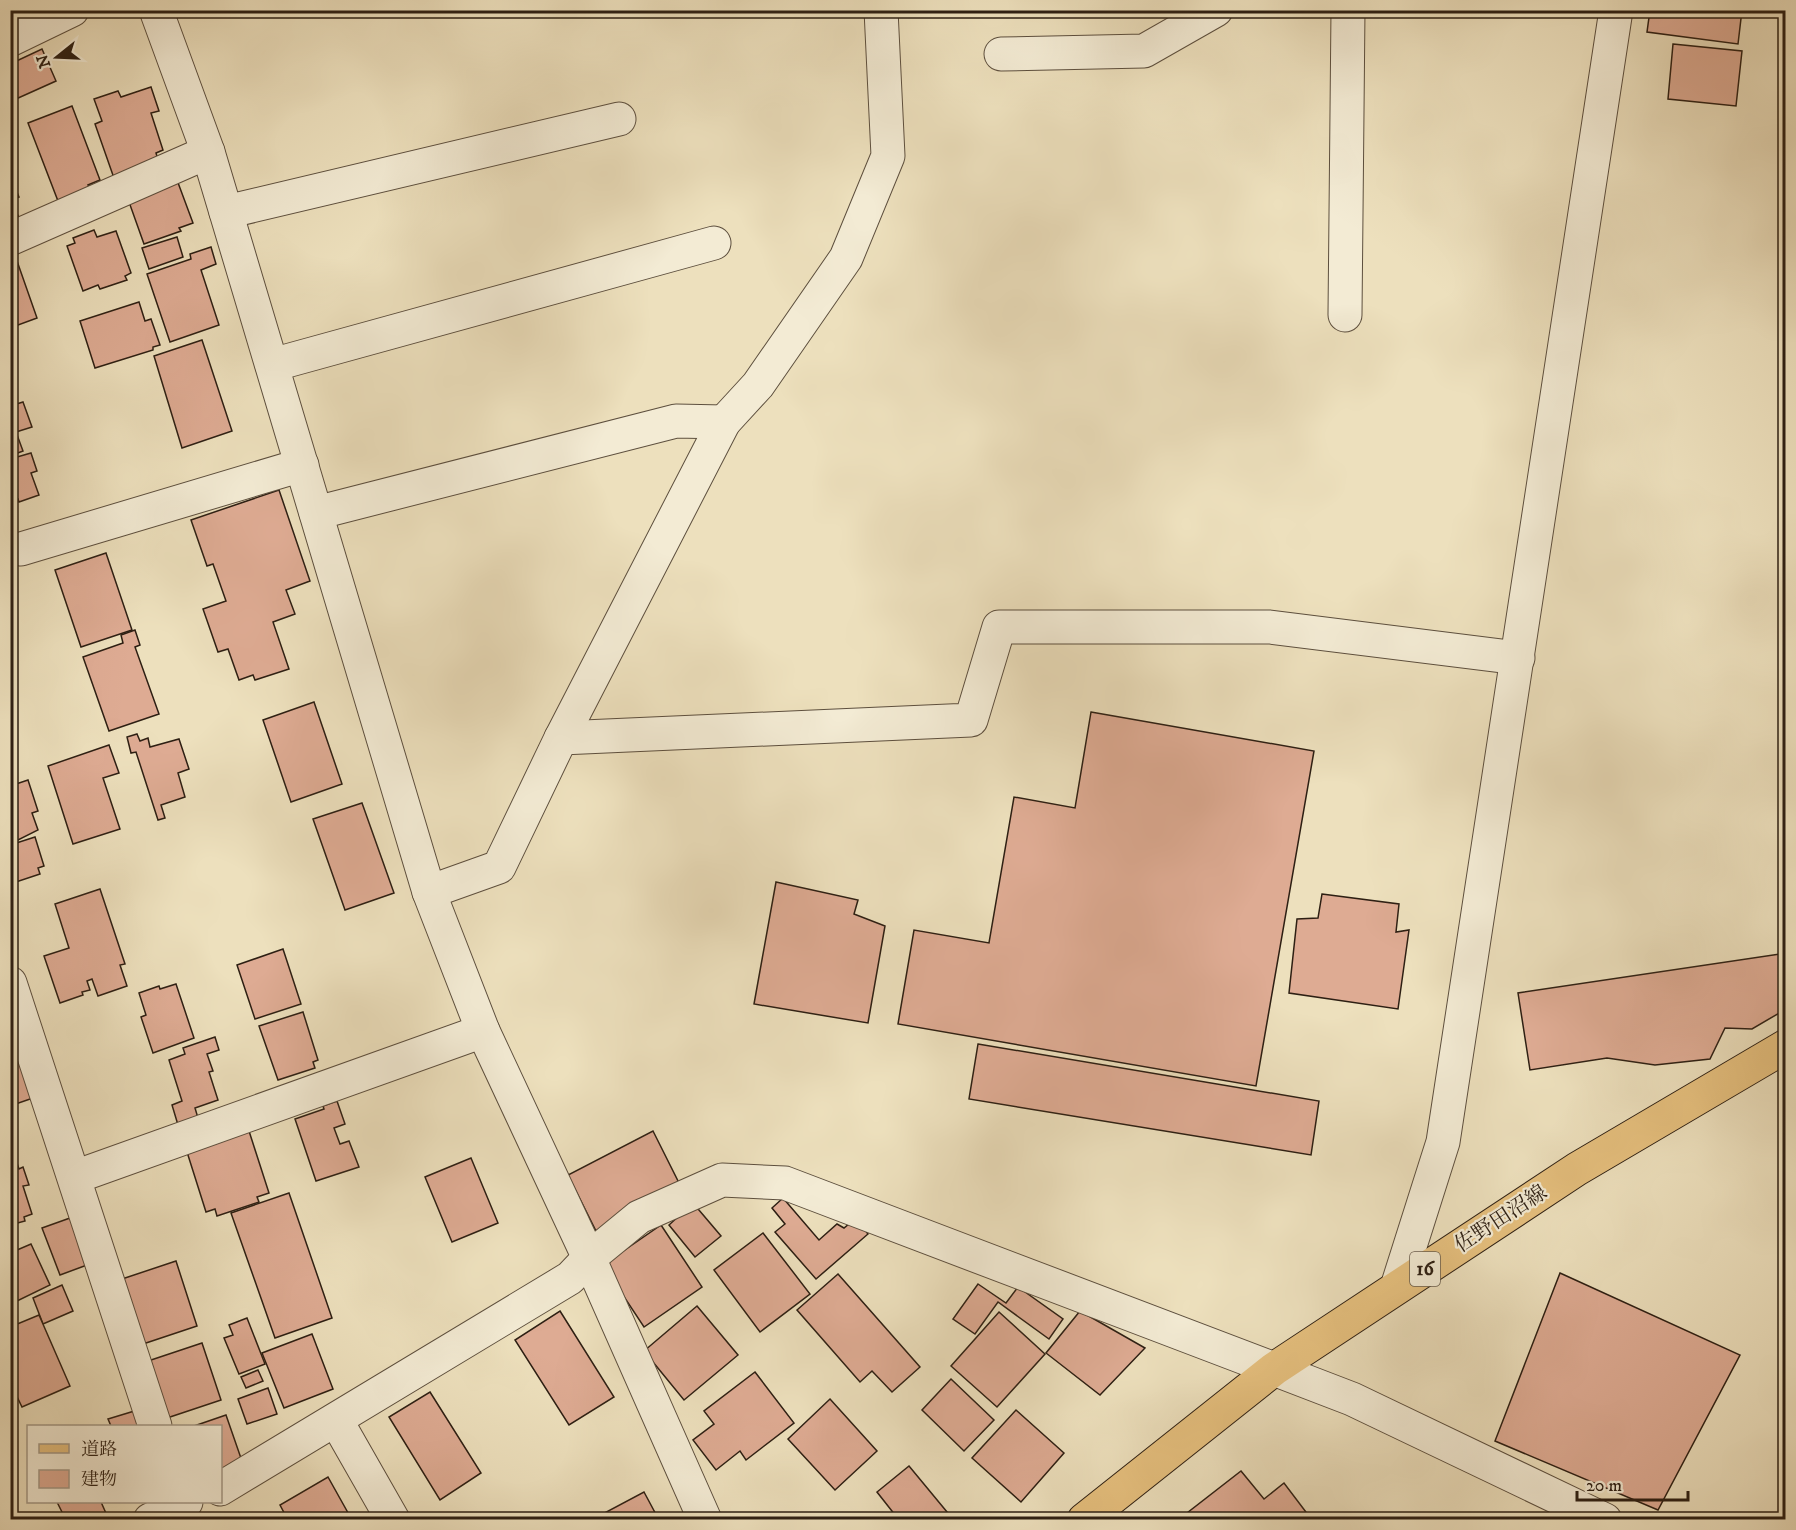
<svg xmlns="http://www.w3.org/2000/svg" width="1796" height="1530" viewBox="0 0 1796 1530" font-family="'IM FELL DW Pica','Noto Serif JP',serif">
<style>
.building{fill:#deab93;stroke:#2d1f13;stroke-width:1.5}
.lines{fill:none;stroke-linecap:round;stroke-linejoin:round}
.street-casing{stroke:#5d4f3e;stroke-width:35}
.primary-casing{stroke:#2d1f13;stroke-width:35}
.street{stroke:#f3ebd4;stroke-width:33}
.primary{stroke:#e6c07e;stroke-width:33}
.labels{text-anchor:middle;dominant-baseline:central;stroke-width:4.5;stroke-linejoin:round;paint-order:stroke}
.shield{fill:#f3ebd4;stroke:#685c4d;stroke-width:1.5}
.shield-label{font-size:20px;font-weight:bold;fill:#2d1f13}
.street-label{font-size:21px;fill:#2d1f13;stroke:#f3ebd4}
</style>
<rect width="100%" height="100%" fill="#ede0bd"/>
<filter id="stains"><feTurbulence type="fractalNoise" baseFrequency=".00333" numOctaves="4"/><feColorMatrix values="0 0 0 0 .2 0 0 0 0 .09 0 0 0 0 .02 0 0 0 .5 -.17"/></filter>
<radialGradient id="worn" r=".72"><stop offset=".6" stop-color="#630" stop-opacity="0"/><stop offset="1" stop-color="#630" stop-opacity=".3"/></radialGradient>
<!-- building -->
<g class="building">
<polygon points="1650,10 1742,10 1738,44 1647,32"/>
<polygon points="1673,44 1742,51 1736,106 1668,99"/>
<polygon points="42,49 56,81 16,99 10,88 10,64"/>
<polygon points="151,87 159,111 151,113 163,150 156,153 158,160 115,181 95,124 102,121 94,99 118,91 121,97"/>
<polygon points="72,106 100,180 88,185 90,189 58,201 28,123"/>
<polygon points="10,175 19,197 11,200 20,220 10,224"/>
<polygon points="177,180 193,223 179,228 181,231 144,244 129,202"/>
<polygon points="94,230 97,237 116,231 131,273 125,276 127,280 100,289 98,285 83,291 67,246 75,243 73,238"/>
<polygon points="177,237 183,257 149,269 142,248"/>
<polygon points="211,247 216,264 201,270 219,325 170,342 147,274 191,259 190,254"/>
<polygon points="17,261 37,318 10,328 10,263"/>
<polygon points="139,302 145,321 151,319 160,345 153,347 153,350 95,368 80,321"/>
<polygon points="202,340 232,431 182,448 154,356"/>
<polygon points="23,402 32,427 16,432 23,451 10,456 10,406"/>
<polygon points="31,453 37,471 31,473 39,495 19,502 18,499 10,501 10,459"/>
<polygon points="279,490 310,581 286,590 295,614 273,622 289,669 255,680 253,675 239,680 228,649 218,652 203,609 226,601 213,564 207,566 191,520"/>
<polygon points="106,553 132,630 81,647 55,570"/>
<polygon points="135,630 140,645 135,647 159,714 109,731 83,657 123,643 121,635"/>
<polygon points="314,702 342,784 291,802 263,720"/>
<polygon points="1091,712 1314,751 1256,1086 898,1024 914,930 989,943 1014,797 1075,808"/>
<polygon points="137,734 140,741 148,738 150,747 179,739 189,769 178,773 185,797 161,805 165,818 158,820 136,752 131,753 127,737"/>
<polygon points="109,745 119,773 103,778 120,829 73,844 48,766"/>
<polygon points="28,780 38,811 32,813 38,830 10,844 10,786"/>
<polygon points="362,803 394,893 345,910 313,819"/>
<polygon points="35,837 44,866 38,868 40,874 10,884 10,845"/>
<polygon points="776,882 858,900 854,914 885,926 868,1023 754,1004"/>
<polygon points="100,889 125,964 120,965 127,986 98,996 92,979 87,981 90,990 82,992 83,995 60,1003 44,956 69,948 55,904"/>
<polygon points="1322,894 1399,904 1396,932 1409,930 1398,1009 1289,993 1297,919 1318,918"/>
<polygon points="283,949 301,1004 255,1019 237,965"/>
<polygon points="1786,953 1786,1009 1752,1029 1725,1028 1710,1059 1655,1065 1607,1058 1530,1070 1518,993"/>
<polygon points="176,984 194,1038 153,1053 141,1017 146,1015 139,993 159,986 160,989"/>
<polygon points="303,1012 318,1060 313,1062 315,1068 278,1080 259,1026"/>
<polygon points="215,1037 219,1050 207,1054 213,1071 209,1072 218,1100 195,1108 198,1118 178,1125 172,1105 182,1101 169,1060 185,1054 183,1048"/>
<polygon points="978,1044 1319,1101 1311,1155 969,1099"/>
<polygon points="14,1045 33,1098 10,1106 10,1047"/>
<polygon points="337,1101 345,1124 334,1128 340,1144 349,1141 359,1167 316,1181 295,1119 324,1109 323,1106"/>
<polygon points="249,1131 269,1193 257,1197 259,1202 217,1216 215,1209 206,1212 187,1152"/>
<polygon points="653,1131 681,1187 596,1231 568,1175"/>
<polygon points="10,1143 19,1169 23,1167 29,1185 23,1186 32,1214 24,1217 25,1221 10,1225"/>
<polygon points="471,1158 498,1223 452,1242 425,1177"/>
<polygon points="289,1193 332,1318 275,1338 231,1213"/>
<polygon points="783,1198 819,1240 837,1224 844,1228 856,1218 868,1234 816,1279 775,1232 785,1224 772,1208"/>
<polygon points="693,1203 721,1236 695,1257 669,1225"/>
<polygon points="70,1218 87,1265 60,1275 42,1228"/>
<polygon points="661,1225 702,1287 644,1327 603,1265"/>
<polygon points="763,1233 810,1294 760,1332 714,1270"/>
<polygon points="31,1244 50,1285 15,1302 10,1292 10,1253"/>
<polygon points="176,1261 197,1326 143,1344 122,1279"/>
<polygon points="1560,1273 1740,1355 1658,1510 1495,1441"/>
<polygon points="838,1274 920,1367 892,1392 872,1371 860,1382 797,1310"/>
<polygon points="978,1284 1006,1303 1018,1287 1063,1319 1049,1339 998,1302 975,1334 953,1319"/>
<polygon points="62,1285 73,1311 43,1324 33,1298"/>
<polygon points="697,1306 738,1355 684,1400 644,1351"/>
<polygon points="560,1311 614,1397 569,1425 515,1340"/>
<polygon points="1080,1311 1145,1348 1100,1395 1046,1353"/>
<polygon points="999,1312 1045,1354 997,1407 951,1366"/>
<polygon points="39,1315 70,1386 22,1407 10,1382 10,1327"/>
<polygon points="247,1318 265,1364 239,1374 224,1338 233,1335 229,1325"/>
<polygon points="312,1334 333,1389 284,1408 262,1353"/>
<polygon points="202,1343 221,1400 167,1418 148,1361"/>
<polygon points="258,1370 263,1381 246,1388 241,1377"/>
<polygon points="755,1372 794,1423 746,1460 740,1451 716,1470 693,1440 714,1424 704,1411"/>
<polygon points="951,1379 994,1420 964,1451 922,1410"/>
<polygon points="268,1388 277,1414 247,1424 238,1399"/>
<polygon points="430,1392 481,1473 440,1500 389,1417"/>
<polygon points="830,1399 877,1451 835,1490 788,1439"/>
<polygon points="141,1409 146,1426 111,1426 108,1419"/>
<polygon points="1016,1410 1064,1453 1021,1502 972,1458"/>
<polygon points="226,1415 243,1464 220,1472 220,1426 194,1426"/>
<polygon points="909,1466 952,1518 950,1520 899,1520 877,1492"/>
<polygon points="1241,1471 1264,1499 1284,1483 1312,1520 1178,1520"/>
<polygon points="328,1477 352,1520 288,1520 280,1505"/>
<polygon points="644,1492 659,1520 596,1520 595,1518"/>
<polygon points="57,1502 101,1502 109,1520 66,1520"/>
</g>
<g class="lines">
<!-- street casing -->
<g class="street-casing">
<g id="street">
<polyline points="156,10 208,152 429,892 483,1031 589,1258 705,1520"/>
<polyline points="10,40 72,10"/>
<polyline points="1001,54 1144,51 1216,10"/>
<polyline points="226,212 619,119"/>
<polyline points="10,239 208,152"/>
<polyline points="1345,315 1348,10"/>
<polyline points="272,365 714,243"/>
<polyline points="316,513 676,421 724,422"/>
<polyline points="21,549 302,465"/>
<polyline points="561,738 971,720 999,627 1270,627 1518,658"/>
<polyline points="429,892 499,867 561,738 724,422 758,385 846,258 888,156 881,10"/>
<polyline points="10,983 155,1426"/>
<polyline points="75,1177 483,1031"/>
<polyline points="1397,1287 1443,1142 1616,10"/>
<polyline points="336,1420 393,1520"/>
<polyline points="220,1489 570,1278 589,1258 639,1217 722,1180 785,1183 1274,1369 1352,1399 1605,1520"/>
<polyline points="150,1520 186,1502"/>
</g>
</g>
<!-- primary casing -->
<g class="primary-casing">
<polyline id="primary" points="1084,1520 1274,1369 1577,1169 1786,1046"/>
</g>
<!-- street -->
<use href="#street" class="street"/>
<!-- primary -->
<use href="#primary" class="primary"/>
</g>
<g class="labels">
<!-- shield labels -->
<rect class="shield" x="1410" y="1252" width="30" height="34" rx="4.5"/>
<g class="shield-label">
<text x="1425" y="1269">16</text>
</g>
<!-- street labels -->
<g class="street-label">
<text transform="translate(1501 1219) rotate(-33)">佐野田沼線</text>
</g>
</g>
<!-- margin -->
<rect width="1796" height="1530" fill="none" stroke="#ede0bd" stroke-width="36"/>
<rect x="12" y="12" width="1772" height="1506" fill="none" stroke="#2d1f13" stroke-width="3"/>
<rect x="18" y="18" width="1760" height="1494" fill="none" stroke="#2d1f13" stroke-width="1.5"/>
<!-- legend -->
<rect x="27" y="1425" width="195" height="78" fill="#f3ebd4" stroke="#a49987" stroke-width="1.5"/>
<rect x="39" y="1444" width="30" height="9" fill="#e6c07e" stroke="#a49987" stroke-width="1.5"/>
<text x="81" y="1455" font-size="18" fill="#2d1f13">道路</text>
<rect x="39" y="1470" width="30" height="18" fill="#deab93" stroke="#a49987" stroke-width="1.5"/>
<text x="81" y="1485" font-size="18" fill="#2d1f13">建物</text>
<!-- north arrow -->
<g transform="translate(57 57) rotate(252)" stroke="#f3ebd4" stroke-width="4.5" paint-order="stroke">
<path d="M0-4.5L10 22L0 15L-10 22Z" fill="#2d1f13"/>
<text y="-9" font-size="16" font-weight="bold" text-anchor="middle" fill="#2d1f13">N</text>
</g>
<!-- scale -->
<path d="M1577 1491v9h111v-9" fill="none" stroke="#2d1f13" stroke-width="3"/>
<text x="1586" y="1491" font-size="18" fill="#2d1f13" stroke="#f3ebd4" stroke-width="4.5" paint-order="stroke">20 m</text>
<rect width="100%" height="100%" filter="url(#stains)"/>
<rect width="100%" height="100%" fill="url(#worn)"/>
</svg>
